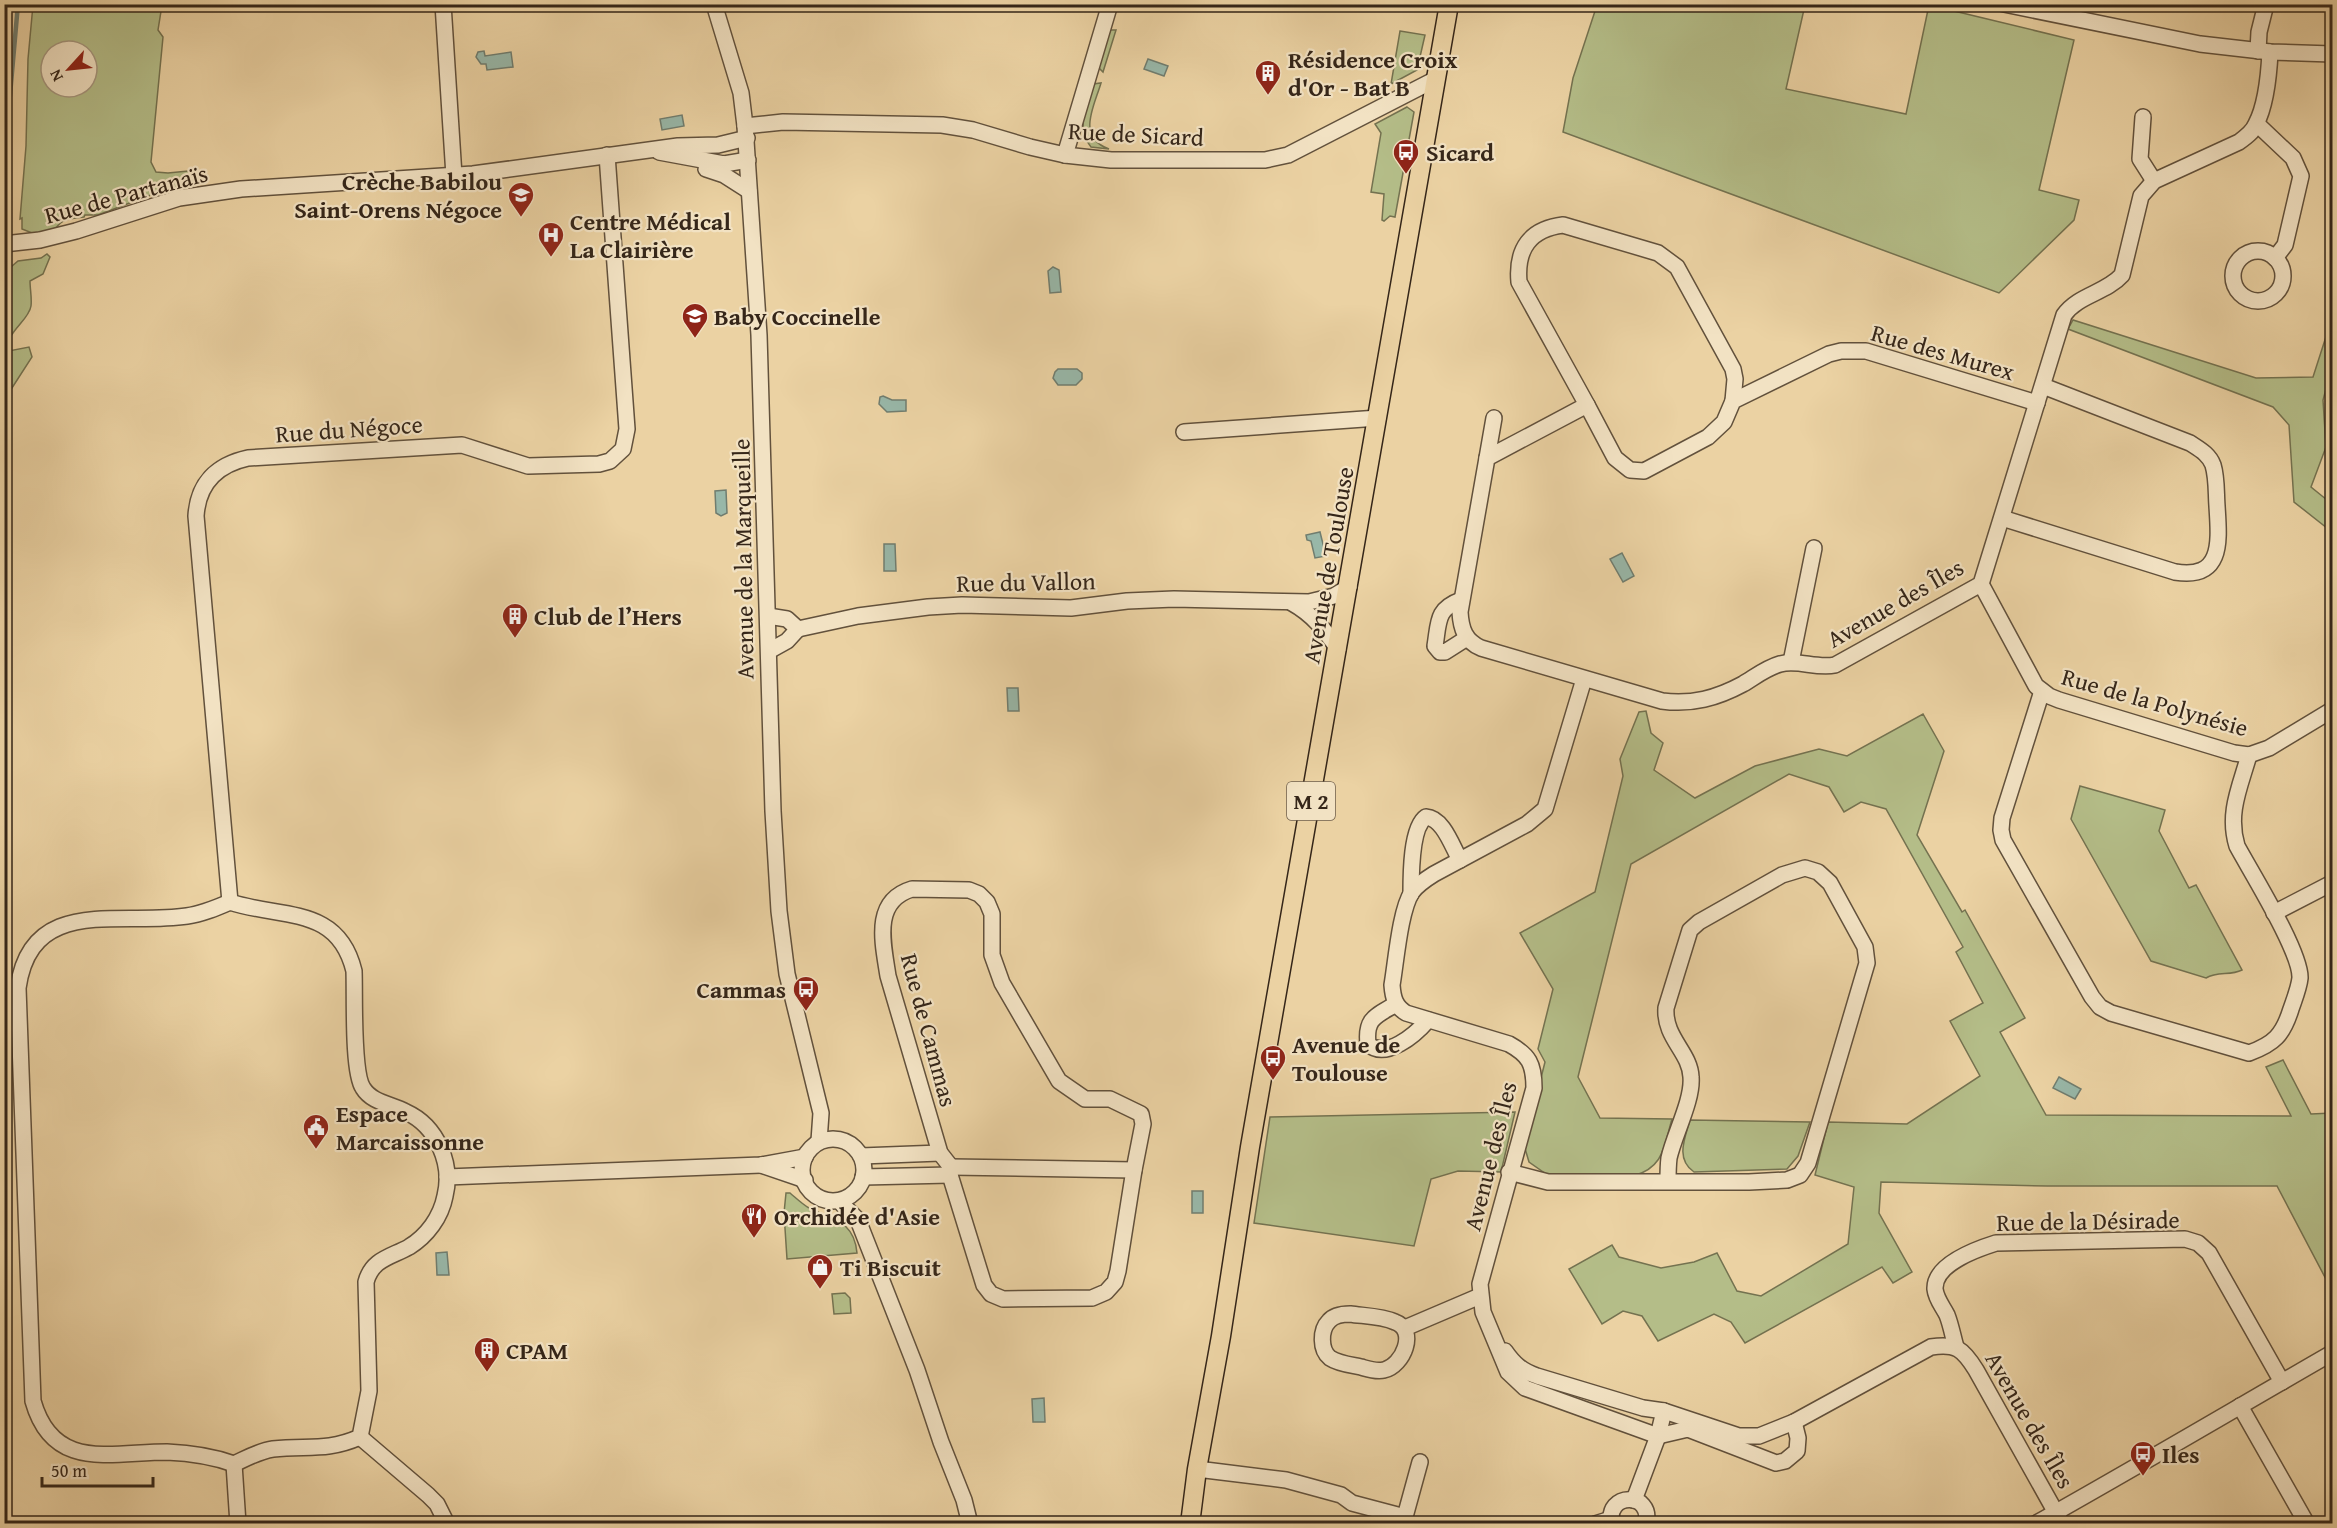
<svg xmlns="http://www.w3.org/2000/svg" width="2337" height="1528" viewBox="0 0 2337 1528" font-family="'Gentium Book Plus',serif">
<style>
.green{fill:#b4bd88;stroke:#747250;stroke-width:1.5;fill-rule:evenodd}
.water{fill:#98b7a8;stroke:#707d6f;stroke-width:1.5}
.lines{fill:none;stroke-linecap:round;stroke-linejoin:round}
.stream{stroke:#707d6f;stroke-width:4.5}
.minor-casing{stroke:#62513c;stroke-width:18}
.major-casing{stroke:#352619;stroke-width:21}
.minor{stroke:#f2e2c3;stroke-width:15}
.major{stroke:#ebd2a3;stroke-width:18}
.labels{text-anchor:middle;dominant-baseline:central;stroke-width:4.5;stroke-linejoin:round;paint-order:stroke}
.shield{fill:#f2e2c3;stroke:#6e5e4c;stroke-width:1.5}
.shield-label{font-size:22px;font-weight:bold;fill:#352619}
.poi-label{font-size:24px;font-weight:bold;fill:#352619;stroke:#f2e2c3;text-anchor:start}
.street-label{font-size:24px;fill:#352619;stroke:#f2e2c3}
</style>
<rect width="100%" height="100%" fill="#ebd2a3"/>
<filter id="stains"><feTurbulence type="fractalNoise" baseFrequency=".00333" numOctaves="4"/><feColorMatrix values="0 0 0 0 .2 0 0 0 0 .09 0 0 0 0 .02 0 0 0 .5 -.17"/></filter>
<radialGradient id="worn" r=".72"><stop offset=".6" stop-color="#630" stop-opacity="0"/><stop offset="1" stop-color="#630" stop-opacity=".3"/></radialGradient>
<!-- green -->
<g class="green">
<path d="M 33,5 L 162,5 L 158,30 L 163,37 L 151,162 L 156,172 L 168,173 L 188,171 L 197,180 L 191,190 L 151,195 L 98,215 L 85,215 L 84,217 C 67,219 61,218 52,234 L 32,233 L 22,229 L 22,218 L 20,219 L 26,146 L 28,59 ZM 51,51 L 87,51 L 87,87 L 51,87 Z"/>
<polygon points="1597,5 1805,5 1786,89 1906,114 1929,5 2074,40 2039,190 2079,200 2074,220 1999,293 1563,132 1573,78"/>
<polygon points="1110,30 1116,30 1103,72 1098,67"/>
<polygon points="1400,31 1425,35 1417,70 1391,84"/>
<path d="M 1101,83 C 1094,107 1076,137 1109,149 L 1091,147 C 1075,128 1087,105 1093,84 Z"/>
<polygon points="1407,107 1414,112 1395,217 1390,216 1384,221 1382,220 1384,194 1371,192 1381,133 1375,124"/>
<path d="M 47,254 L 50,257 L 43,274 L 30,281 C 30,289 32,298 31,306 C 29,321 3,334 9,351 L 29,347 L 32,357 L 10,391 L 4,389 L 5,272 L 18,261 L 41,258 Z"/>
<polygon points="2332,318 2332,367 2323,400 2326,447 2311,487 2332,504 2332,532 2294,502 2289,425 2273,407 2068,329 2073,320 2256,378 2313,377"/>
<path d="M 1646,711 L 1651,733 L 1663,743 L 1654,770 L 1695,798 L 1755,766 L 1819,749 L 1847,756 L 1923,714 L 1944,751 L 1917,835 L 1962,912 L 1965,910 L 2025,1018 L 2000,1032 L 2046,1115 L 2291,1116 L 2266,1067 L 2283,1060 L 2311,1114 L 2332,1113 L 2332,1285 L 2328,1283 L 2277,1186 L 2047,1186 L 1881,1182 L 1879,1213 L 1912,1272 L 1893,1283 L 1882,1267 L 1745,1343 L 1731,1322 L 1714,1314 L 1658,1341 L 1642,1316 L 1623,1311 L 1602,1324 L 1569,1269 L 1612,1245 L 1619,1257 L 1661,1268 L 1694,1262 L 1717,1253 L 1737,1291 L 1761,1296 L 1848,1244 L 1854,1187 L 1815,1175 L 1828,1122 L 1907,1124 L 1980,1076 L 1950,1021 L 1983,1003 L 1956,952 L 1963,947 L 1886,809 L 1861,802 L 1844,812 L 1829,787 L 1789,774 L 1631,864 L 1578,1077 L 1600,1118 L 1672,1119 C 1664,1146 1664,1168 1633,1176 L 1549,1176 L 1529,1162 L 1524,1145 L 1545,1062 L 1538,1049 L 1553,989 L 1520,933 L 1595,892 L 1623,776 L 1620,759 L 1639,712 Z"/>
<path d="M 2080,786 L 2165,810 L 2159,831 L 2189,888 L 2196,885 L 2242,970 C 2230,976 2218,971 2206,978 L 2151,961 L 2071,819 Z"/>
<polygon points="1515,1112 1501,1172 1458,1171 1431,1179 1414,1246 1254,1223 1270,1117"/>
<path d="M 1690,1120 L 1810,1122 L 1798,1156 L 1787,1169 L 1694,1172 C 1675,1159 1685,1138 1690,1120 Z"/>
<path d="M 790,1193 C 796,1198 802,1204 809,1208 C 832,1220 854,1220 857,1253 L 787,1259 L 784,1213 L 786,1193 Z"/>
<polygon points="845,1293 850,1298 851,1313 834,1314 832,1294"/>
</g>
<!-- water -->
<g class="water">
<polygon points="484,51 485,56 511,52 513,67 487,70 486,64 481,64 476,57 478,52"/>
<polygon points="1148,59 1168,66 1164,76 1144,69"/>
<polygon points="682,115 684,126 662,130 660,119"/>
<polygon points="1053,267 1059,270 1061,292 1050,293 1048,271"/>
<polygon points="1058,369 1077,369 1082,373 1082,379 1076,385 1058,385 1053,378 1055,372"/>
<polygon points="883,396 892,400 906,400 906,411 887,412 879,404 880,397"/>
<polygon points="726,490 727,513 721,516 716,513 715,491"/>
<polygon points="1320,532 1326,556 1315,558 1311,541 1307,540 1306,535"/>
<polygon points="884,544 895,544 896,571 884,571"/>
<polygon points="1622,553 1634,576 1623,582 1610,559"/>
<polygon points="1007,688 1018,688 1019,711 1008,711"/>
<polygon points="2059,1077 2081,1089 2075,1099 2053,1088"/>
<rect x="1192" y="1191" width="11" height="22"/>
<polygon points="447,1252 449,1275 437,1275 436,1253"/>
<polygon points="1044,1398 1045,1422 1033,1422 1032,1399"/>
</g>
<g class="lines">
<!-- stream -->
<polyline class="stream" points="4,163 18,4"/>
<!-- minor casing -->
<g class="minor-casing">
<g id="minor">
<polyline points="443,4 454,176"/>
<polyline points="714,4 741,93 745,126 759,335 773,811 779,911 787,974 821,1113 819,1141"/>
<polyline points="2004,4 2200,44 2270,52 2332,54"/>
<polyline points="2258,51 2259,32 2266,4"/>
<polyline points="2143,117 2140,159 2154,181"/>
<polyline points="2257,124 2293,158 2301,176 2285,245 2275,258"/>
<polyline points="745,126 783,122 942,125 973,130 1030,147 1065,155 1111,160 1265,160 1288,155 1436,79"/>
<polyline points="659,152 724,164 748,160"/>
<polyline points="1065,155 1110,4"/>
<polyline points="706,169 724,175 749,191"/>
<polyline points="4,244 40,240 76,231 179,198 241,189 473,174 678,146 718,145 747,138"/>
<circle cx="2258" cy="276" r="25"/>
<path d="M 1733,401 L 1735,379 L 1733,369 L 1677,267 L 1658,253 L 1563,225 C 1530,229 1516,249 1519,282 L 1587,405 L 1487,458 L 1460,612 C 1461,629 1465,641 1481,648 L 1662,701 C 1692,705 1717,698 1743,684 C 1755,677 1766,668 1780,664 C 1798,659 1816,669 1835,665 L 1981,584 L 2064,315 C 2078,295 2106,293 2122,275 L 2141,196 L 2154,181 L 2239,142 C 2246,137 2253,132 2256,124 C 2266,105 2269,73 2270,52"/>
<polyline points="1587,405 1615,458 1630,470 1644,471 1708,437 1724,422 1733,401 1829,354 1841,351 1866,351 2037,403"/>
<polyline points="1184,432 1378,418"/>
<polyline points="1487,458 1494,418"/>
<path d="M 2002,518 L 2175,572 C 2224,580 2219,540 2217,506 C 2216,493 2217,478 2213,465 C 2209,454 2199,449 2190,443 L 2043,386"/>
<polyline points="1981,584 2036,686 2049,696 2059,700 2234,753 2249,755 2269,748 2332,710"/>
<path d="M 1461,600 C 1436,609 1439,622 1435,646 L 1440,652 L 1445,652 L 1467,638"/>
<path d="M 1292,603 C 1312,614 1325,630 1338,649"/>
<polyline points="768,616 787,619 798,629 858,616 928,607 962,605 1071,608 1127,601 1174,599 1309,602 1334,596 1349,587"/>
<polyline points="769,651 787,641 798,629"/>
<polyline points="1791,662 1814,548"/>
<path d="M 1584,679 L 1545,809 L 1527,824 L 1434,874 C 1426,879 1418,884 1412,892 C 1400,910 1396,962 1392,985 C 1393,998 1395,1006 1406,1013 L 1509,1044 C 1529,1055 1534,1064 1534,1088 L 1480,1284 L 1483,1312 L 1508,1372 L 1525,1388 L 1658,1436 L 1688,1429 L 1776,1463 L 1785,1461 L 1797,1451 L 1798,1438 L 1794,1422"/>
<path d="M 2042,691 L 2002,818 L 2001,830 L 2003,840 L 2092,997 L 2100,1007 L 2111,1013 L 2249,1053 C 2274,1044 2283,1035 2291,1009 C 2294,1000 2299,988 2300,978 C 2301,952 2251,872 2237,846 C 2227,813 2240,787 2249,755"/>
<path d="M 912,889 L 969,890 L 979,894 L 987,902 L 992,914 L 992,955 L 1002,983 L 1059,1081 L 1085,1099 L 1110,1099 L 1141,1114 L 1143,1124 L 1134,1170 L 1118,1271 L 1115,1282 L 1106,1292 L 1092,1298 L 1003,1299 L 991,1294 L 984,1285 L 950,1175 L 951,1167 L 940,1153 L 888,976 C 883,943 872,901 912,889 Z"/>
<path d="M 1411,894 C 1411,875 1411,827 1426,817 C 1443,818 1452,846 1460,860"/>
<path d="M 230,902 C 282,919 338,905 354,971 C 355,994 352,1072 363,1088 C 372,1103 392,1104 406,1112 C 437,1126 453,1164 445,1196 C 441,1217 427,1236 409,1247 C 391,1257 372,1259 366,1282 L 369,1391 L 360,1437 C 326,1452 307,1445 273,1449 C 259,1451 247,1458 234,1464 C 212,1456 190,1453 167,1452 C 111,1452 53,1472 33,1401 L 18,988 C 31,895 120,926 187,916 C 202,914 216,908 230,902 Z"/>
<path d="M 230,902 L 196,516 C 198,484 216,465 248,458 L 462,445 L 528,466 L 599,464 L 610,461 L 623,449 L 627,429 L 607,155"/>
<polyline points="2274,913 2332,883"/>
<path d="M 1396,1004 C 1376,1016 1365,1018 1368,1044 C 1386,1060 1415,1035 1428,1020"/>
<circle cx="833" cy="1170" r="31"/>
<polyline points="861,1156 940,1153"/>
<polyline points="761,1165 805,1180"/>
<polyline points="951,1167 1134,1170"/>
<path d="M 1509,1172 L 1548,1182 L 1749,1182 L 1787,1180 L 1800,1175 L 1808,1163 L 1867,963 L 1865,947 L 1830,883 L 1818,872 L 1805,868 L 1782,875 L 1699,922 L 1690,930 L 1666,1008 C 1664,1038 1690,1052 1691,1077 C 1693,1100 1674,1135 1669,1158 C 1668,1166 1668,1174 1668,1182"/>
<polyline points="447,1177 761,1165 805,1157"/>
<polyline points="863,1177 950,1175"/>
<polyline points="839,1201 858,1220 917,1370 941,1442 964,1500 970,1524"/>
<path d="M 1350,1314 C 1364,1316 1382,1316 1395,1322 C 1418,1330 1403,1366 1384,1370 C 1376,1372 1368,1369 1361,1367 C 1352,1365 1339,1364 1330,1358 C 1320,1350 1320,1330 1329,1321 C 1334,1315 1343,1314 1350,1314 Z"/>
<polyline points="1405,1328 1480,1296"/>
<path d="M 1956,1347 C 1953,1337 1951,1325 1947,1315 C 1943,1307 1936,1299 1935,1289 C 1934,1264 1977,1249 1996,1243 L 2185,1239 L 2198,1243 L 2209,1253 L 2282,1382"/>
<path d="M 1505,1351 C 1514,1364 1522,1371 1537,1376 L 1643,1408 L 1664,1411 L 1739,1436 L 1759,1436 L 1794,1422 L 1931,1347 C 1956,1343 1963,1349 1976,1370 L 2060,1520"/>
<polyline points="2240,1406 2307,1524"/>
<polyline points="360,1437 428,1495 437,1504 447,1524"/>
<polyline points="234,1464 238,1524"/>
<polyline points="1197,1469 1286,1480 1341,1495 1352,1503 1405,1517"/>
<polyline points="1634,1500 1658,1436 1664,1411"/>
<polyline points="1403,1524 1420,1462"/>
<polyline points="1595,1524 1611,1519"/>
<path d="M 1612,1524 C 1604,1492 1654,1491 1646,1524"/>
<path d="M 2035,1524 C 2135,1468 2233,1410 2332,1353"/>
</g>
</g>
<!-- major casing -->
<g class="major-casing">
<polyline id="major" points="1190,1524 1197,1469 1221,1336 1250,1147 1449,4"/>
</g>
<!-- minor -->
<use href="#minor" class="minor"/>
<!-- major -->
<use href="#major" class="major"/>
</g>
<!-- icons -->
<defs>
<g id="building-pin" transform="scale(1.35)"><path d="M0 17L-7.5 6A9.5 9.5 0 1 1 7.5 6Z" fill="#8f2418" stroke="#f2e2c3"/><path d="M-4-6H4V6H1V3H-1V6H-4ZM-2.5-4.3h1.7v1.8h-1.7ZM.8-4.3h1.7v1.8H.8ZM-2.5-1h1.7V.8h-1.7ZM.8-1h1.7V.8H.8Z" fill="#fff"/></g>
<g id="bus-pin" transform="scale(1.35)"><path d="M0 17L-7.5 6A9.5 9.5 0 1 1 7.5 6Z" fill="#8f2418" stroke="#f2e2c3"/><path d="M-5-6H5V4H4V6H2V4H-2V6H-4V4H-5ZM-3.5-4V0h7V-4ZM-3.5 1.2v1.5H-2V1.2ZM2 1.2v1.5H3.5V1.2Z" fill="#fff"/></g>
<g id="school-pin" transform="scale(1.35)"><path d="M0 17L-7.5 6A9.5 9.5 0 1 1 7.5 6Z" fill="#8f2418" stroke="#f2e2c3"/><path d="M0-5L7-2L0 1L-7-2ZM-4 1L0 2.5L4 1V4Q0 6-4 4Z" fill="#fff"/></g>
<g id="hospital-pin" transform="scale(1.35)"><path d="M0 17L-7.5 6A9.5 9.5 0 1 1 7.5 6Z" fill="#8f2418" stroke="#f2e2c3"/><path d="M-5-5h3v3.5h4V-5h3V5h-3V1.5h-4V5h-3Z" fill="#fff"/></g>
<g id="civic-pin" transform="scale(1.35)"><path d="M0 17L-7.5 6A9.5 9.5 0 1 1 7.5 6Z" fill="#8f2418" stroke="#f2e2c3"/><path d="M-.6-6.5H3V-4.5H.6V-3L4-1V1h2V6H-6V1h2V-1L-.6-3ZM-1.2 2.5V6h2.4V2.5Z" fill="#fff"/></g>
<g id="restaurant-pin" transform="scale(1.35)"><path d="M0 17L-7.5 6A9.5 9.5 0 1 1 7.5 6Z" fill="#8f2418" stroke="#f2e2c3"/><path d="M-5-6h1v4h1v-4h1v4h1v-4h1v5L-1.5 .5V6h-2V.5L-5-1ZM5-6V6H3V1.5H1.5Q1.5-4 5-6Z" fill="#fff"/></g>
<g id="shop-pin" transform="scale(1.35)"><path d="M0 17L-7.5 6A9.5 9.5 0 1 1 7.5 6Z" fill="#8f2418" stroke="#f2e2c3"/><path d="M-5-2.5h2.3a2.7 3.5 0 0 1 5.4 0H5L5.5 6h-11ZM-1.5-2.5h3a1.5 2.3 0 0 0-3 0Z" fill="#fff"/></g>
</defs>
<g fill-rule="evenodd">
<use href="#building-pin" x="1268" y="73"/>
<use href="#bus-pin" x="1406" y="152"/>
<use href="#school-pin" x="521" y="195"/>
<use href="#hospital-pin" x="551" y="235"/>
<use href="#school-pin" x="695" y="316"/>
<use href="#building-pin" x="515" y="616"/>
<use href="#bus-pin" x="806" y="989"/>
<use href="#bus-pin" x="1273" y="1058"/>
<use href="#civic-pin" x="316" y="1127"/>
<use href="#restaurant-pin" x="754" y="1216"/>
<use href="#shop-pin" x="820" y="1267"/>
<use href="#building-pin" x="487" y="1350"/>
<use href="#bus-pin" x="2143" y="1454"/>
</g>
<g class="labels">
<!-- shield labels -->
<rect class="shield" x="1287" y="782" width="48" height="38" rx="4.5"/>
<g class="shield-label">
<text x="1311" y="801">M 2</text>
</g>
<!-- poi labels -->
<g class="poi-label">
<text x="1288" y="59">Résidence Croix<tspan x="1288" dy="28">d'Or - Bat B</tspan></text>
<text x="1426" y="152">Sicard</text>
<text x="502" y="181" text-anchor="end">Crèche Babilou<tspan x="502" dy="28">Saint-Orens Négoce</tspan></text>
<text x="570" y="221">Centre Médical<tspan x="570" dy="28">La Clairière</tspan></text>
<text x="714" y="316">Baby Coccinelle</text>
<text x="534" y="616">Club de l’Hers</text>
<text x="786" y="989" text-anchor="end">Cammas</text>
<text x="1292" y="1044">Avenue de<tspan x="1292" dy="28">Toulouse</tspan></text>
<text x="336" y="1113">Espace<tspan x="336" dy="28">Marcaissonne</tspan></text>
<text x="774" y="1216">Orchidée d'Asie</text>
<text x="840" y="1267">Ti Biscuit</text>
<text x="506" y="1350">CPAM</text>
<text x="2162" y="1454">Iles</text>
</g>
<!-- street labels -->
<g class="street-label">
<text transform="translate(1136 134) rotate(3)">Rue de Sicard</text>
<text transform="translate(126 194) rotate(-15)">Rue de Partanaïs</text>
<text transform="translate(1943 352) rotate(16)">Rue des Murex</text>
<text transform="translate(349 429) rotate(-4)">Rue du Négoce</text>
<text transform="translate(743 559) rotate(-91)">Avenue de la Marqueille</text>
<text transform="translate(1328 565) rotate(-80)">Avenue de Toulouse</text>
<text transform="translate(1026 582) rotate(-1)">Rue du Vallon</text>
<text transform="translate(1895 603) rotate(-30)">Avenue des Îles</text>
<text transform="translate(2155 702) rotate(16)">Rue de la Polynésie</text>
<text transform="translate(929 1030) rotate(75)">Rue de Cammas</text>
<text transform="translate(1490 1156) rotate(-76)">Avenue des Îles</text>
<text transform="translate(2088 1221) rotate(-1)">Rue de la Désirade</text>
<text transform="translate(2030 1420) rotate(60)">Avenue des Îles</text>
</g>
</g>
<!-- margin -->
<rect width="2337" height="1528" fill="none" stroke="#ebd2a3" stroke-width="24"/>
<rect x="6" y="6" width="2325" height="1516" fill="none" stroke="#352619" stroke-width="3"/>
<rect x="12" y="12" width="2313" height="1504" fill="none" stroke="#352619" stroke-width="1.5"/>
<!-- north arrow -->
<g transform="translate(69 69) rotate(243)"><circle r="28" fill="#f2e2c3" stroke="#a6977f" stroke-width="1.5"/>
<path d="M0-4.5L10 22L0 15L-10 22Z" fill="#8f2418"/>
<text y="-9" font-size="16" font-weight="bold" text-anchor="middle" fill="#352619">N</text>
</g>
<!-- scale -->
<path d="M42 1477v9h111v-9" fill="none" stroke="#352619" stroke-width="3"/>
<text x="51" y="1477" font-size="18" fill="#352619" stroke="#f2e2c3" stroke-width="4.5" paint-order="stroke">50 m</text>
<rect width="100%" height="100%" filter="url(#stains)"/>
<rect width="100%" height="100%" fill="url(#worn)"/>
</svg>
